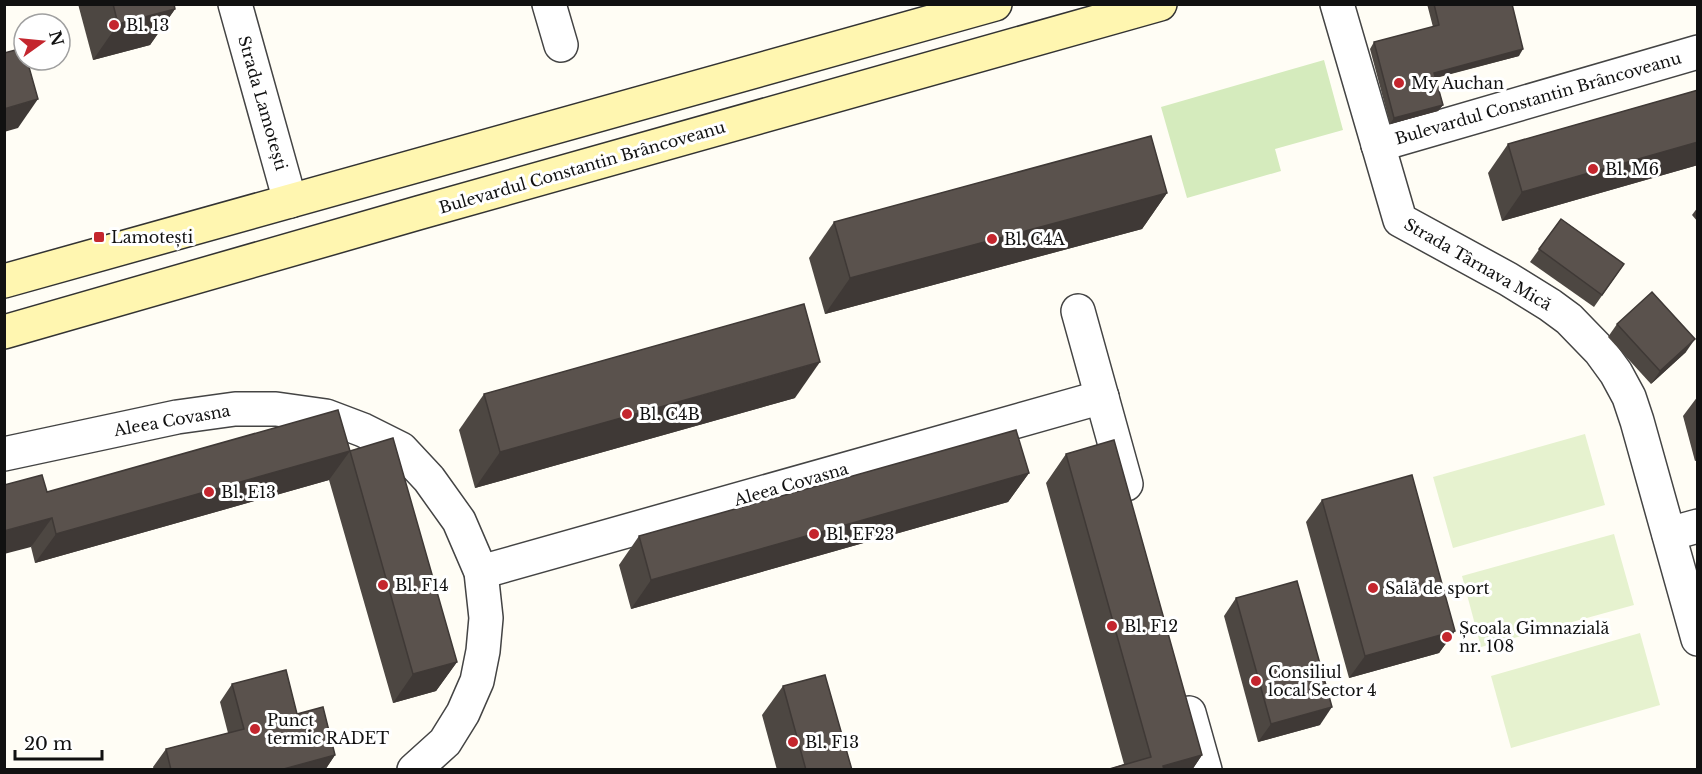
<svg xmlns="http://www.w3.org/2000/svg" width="1702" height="774" viewBox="0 0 1702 774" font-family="'Libre Baskerville',serif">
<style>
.green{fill:#d5ebbd}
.pitch{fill:#e6f2cf}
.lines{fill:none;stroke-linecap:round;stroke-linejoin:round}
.street-casing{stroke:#444;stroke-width:36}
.secondary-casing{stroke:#333;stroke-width:36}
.street{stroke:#fff;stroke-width:33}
.secondary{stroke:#fff6b0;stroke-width:33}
.wall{fill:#4d4742}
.shaded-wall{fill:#3f3936}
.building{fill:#5a524d;stroke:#3f3936;stroke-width:1.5}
.poi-dot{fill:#c4262e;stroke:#fff;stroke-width:2}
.labels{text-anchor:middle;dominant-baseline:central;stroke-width:6;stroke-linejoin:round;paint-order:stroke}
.poi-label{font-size:16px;fill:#111;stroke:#fff;text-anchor:start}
.street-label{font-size:16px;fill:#111;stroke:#fff}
</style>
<rect width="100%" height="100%" fill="#fffdf5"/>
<!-- green -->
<polygon class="green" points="1324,60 1343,130 1275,149 1281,171 1187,198 1161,107"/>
<!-- pitch -->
<g class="pitch">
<polygon points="1585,434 1605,505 1453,548 1433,477"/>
<polygon points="1614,534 1634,605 1481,647 1462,576"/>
<polygon points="1640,633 1660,705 1511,748 1491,676"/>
</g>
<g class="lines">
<!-- street casing -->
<g class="street-casing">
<g id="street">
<polyline points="235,4 290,201"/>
<polyline points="549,4 561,45"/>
<polyline points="1337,4 1400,220 1508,279 1550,305 1569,319 1600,351 1616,373 1629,397 1637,421 1698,639"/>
<polyline points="1378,145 1698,52"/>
<polyline points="1078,311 1126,484"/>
<polyline points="4,454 177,417 235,409 276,409 326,416 363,430 401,449 429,479 459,521 481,572 486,618 483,651 477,681 463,713 445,742 414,770"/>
<polyline points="1669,534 1698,526"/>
<polyline points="481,572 1102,397"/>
<polyline points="1189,713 1205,770"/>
</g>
</g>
<!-- secondary casing -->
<g class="secondary-casing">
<g id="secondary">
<polyline points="4,281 995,4"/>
<polyline points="4,332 418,213 1160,4"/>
</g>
</g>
<!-- street -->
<use href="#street" class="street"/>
<!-- secondary -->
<use href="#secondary" class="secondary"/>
</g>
<!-- wall -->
<g class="wall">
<polygon points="78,4 174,4 175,9 150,45 93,60"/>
<polygon points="1427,4 1512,4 1519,56 1436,78 1443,105 1438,111 1390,124 1370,49 1374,42 1433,27"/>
<polygon points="1698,90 1698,165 1502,221 1488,173 1508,144"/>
<polygon points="1167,193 1142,229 825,314 809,258 834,222"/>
<polygon points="1698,207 1698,222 1692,215"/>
<polygon points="1561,219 1624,264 1594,307 1530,262"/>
<polygon points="1617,324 1686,352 1651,384 1608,337"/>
<polygon points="484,394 795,398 475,488 459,430"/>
<polygon points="1698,396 1698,460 1695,461 1683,416"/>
<polygon points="350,451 457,662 436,691 393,703 329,480 35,563 31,547 47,492"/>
<polygon points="1066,454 1202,755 1192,770 1106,770 1124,764 1046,483"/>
<polygon points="1029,473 1008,502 631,609 619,565 639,536"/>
<polygon points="1322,500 1455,631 1439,653 1349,678 1306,522"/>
<polygon points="1236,598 1320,725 1258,742 1224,616"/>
<polygon points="232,684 297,714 335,755 325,770 154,770 153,767 166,749 228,733 220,702"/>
<polygon points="783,686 852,770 777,770 762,715"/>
</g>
<!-- shaded-wall -->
<g class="shaded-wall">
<polygon points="175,9 150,45 93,60 118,24"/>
<polygon points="1523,49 1519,56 1430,79 1434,73"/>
<polygon points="38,99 18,128 4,132 4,109"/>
<polygon points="1443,105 1438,111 1390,124 1394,118"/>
<polygon points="1698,142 1698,165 1502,221 1522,192"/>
<polygon points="1167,193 1142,229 825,314 850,278"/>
<polygon points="1695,339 1686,352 1651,384 1660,371"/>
<polygon points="820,362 795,398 475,488 500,452"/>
<polygon points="350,451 329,480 35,563 56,534"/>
<polygon points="1029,473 1008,502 631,609 651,580"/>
<polygon points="52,518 31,547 4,554 4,531"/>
<polygon points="1455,631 1439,653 1349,678 1365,656"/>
<polygon points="457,662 436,691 393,703 413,674"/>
<polygon points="1332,707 1320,725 1258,742 1271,724"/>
<polygon points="335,755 325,770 280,770"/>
<polygon points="1202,755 1192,770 1160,770 1163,766"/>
</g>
<!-- building -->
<g class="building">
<polygon points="113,4 174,4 175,9 118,24"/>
<polygon points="1434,4 1512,4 1523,49 1434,73 1443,105 1394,118 1374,42 1439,25"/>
<polygon points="23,48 24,60 27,60 38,99 4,109 4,53"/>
<polygon points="1698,90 1698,142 1522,192 1508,144"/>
<polygon points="1151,136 1167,193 850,278 834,222"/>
<polygon points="1561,219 1624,264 1602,295 1539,249"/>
<polygon points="1652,292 1695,339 1660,371 1617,324"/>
<polygon points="804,304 820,362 500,452 484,394"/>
<polygon points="338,410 350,451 56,534 52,518 4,531 4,485 42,475 47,492"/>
<polygon points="1016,430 1029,473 651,580 639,536"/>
<polygon points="393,438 457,662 413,674 350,451"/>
<polygon points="1114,440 1202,755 1163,766 1164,770 1106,770 1151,757 1066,454"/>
<polygon points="1412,475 1455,631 1365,656 1322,500"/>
<polygon points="1297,581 1332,707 1271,724 1236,598"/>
<polygon points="286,670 297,714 323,707 335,755 280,770 171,770 166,749 244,729 232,684"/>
<polygon points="825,675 852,770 806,770 783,686"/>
</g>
<!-- markers -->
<g class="poi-dot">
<circle cx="114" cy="25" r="6"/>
<circle cx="1399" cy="83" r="6"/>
<circle cx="1593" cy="169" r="6"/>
<rect x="93" y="231" width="12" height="12" rx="3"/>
<circle cx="992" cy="239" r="6"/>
<circle cx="627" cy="414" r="6"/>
<circle cx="209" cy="492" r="6"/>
<circle cx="814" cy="534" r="6"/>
<circle cx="383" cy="585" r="6"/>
<circle cx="1373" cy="588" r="6"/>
<circle cx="1112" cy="626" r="6"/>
<circle cx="1447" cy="637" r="6"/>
<circle cx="1256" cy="681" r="6"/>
<circle cx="255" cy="729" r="6"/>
<circle cx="793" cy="742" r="6"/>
</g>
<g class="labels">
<!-- poi labels -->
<g class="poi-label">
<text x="126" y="25">Bl. 13</text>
<text x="1411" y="83">My Auchan</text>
<text x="1605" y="169">Bl. M6</text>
<text x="111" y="237">Lamotești</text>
<text x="1004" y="239">Bl. C4A</text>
<text x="639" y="414">Bl. C4B</text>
<text x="221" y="492">Bl. E13</text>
<text x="826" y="534">Bl. EF23</text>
<text x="395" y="585">Bl. F14</text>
<text x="1385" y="588">Sală de sport</text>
<text x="1124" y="626">Bl. F12</text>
<text x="1459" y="628">Școala Gimnazială<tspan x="1459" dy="18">nr. 108</tspan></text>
<text x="1268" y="672">Consiliul<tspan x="1268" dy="18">local Sector 4</tspan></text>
<text x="267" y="720">Punct<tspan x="267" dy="18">termic RADET</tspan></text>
<text x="805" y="742">Bl. F13</text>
</g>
<!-- street labels -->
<g class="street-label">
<text transform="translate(1538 98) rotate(-16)">Bulevardul Constantin Brâncoveanu</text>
<text transform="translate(263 103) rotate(74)">Strada Lamotești</text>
<text transform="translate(582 167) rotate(-16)">Bulevardul Constantin Brâncoveanu</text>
<text transform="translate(1478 264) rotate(30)">Strada Târnava Mică</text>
<text transform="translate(172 420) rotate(-10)">Aleea Covasna</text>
<text transform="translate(791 484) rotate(-16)">Aleea Covasna</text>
</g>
</g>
<!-- border -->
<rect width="1702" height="774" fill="none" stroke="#111111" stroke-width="12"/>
<!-- north arrow -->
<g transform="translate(42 42) rotate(75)"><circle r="28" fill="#ffffff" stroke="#a0a0a0" stroke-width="1.5"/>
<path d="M0-4.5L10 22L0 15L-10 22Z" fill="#c4262e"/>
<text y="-9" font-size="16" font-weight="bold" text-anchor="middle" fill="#111111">N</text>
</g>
<!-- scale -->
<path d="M15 750v9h87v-9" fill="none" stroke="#111111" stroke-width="3"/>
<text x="24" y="750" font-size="18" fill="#111111" stroke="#ffffff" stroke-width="4.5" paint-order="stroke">20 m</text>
</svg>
